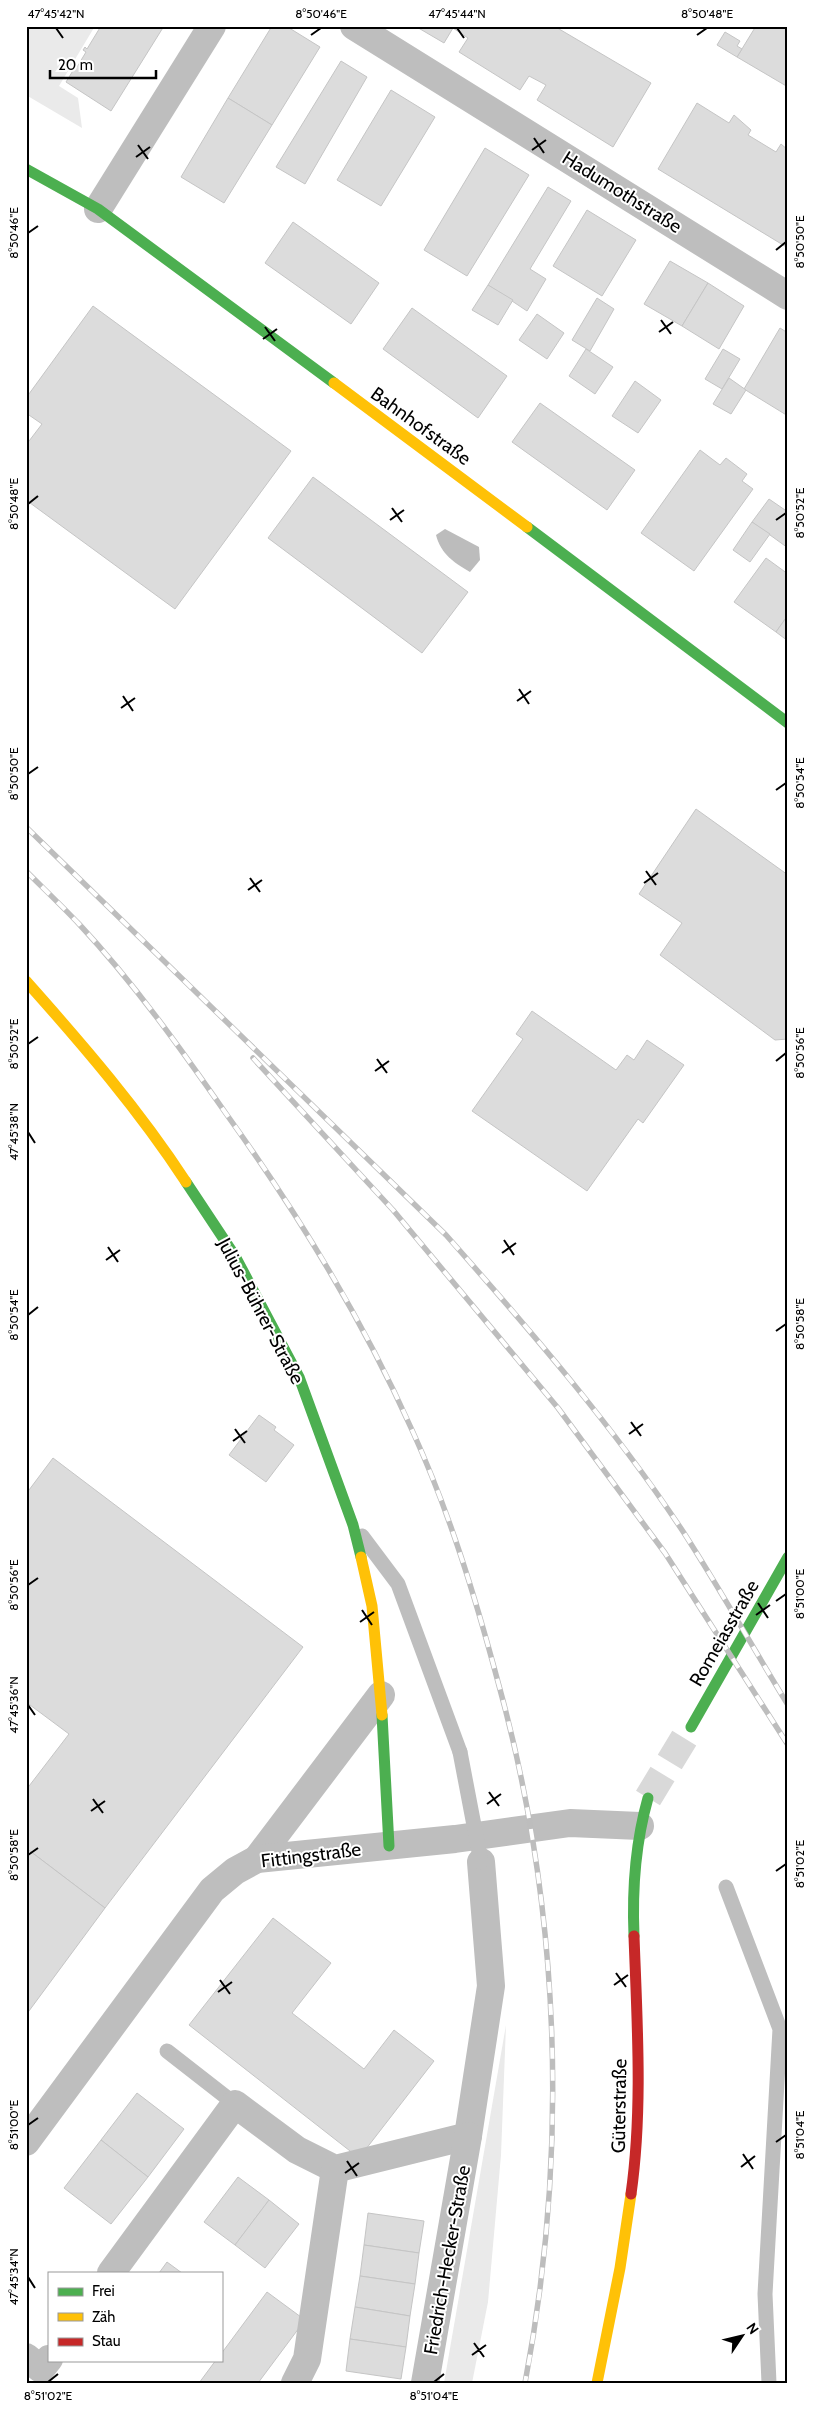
<svg xmlns="http://www.w3.org/2000/svg" width="814" height="2409" viewBox="0 0 814 2409" font-family="Cabin,sans-serif">
<style>
.green{fill:#eaeaea}
.water{fill:#bcbcbc}
.building{fill:#dcdcdc;stroke:#c5c5c5}
.lines{fill:none;stroke-linecap:round;stroke-linejoin:round}
.secondary-tunnel{stroke:#d9d9d9;stroke-width:28;stroke-dasharray:28 14;stroke-linecap:butt}
.lane{stroke:#bebebe;stroke-width:15}
.street{stroke:#bebebe;stroke-width:28}
.fast{stroke:#4caf50;stroke-width:11}
.slow{stroke:#ffc107;stroke-width:11}
.jam{stroke:#c62828;stroke-width:11}
.rail-casing{stroke:#bdbdbd;stroke-width:5.5}
.rail{stroke:#fff;stroke-width:4;stroke-dasharray:11;stroke-linecap:butt}
.lane-bridge{stroke:#bebebe;stroke-width:15}
.ticks{fill:none;stroke:#000;stroke-width:2}
.labels{text-anchor:middle;dominant-baseline:central;stroke-width:4;stroke-linejoin:round;paint-order:stroke}
.street-label{font-size:19px;fill:#000;stroke:#fff}
.neatline{fill:none;stroke:#000;stroke-width:2}
.ticks-label{font-size:12px;text-anchor:middle;fill:#000}
</style>
<rect width="100%" height="100%" fill="#fff"/>
<!-- green -->
<g class="green">
<polygon points="26,26 95,26 59,86 78,98 82,128 26,95"/>
<polygon points="506,2025 501,2155 488,2302 472,2383 444,2383"/>
</g>
<!-- water -->
<path class="water" d="M 445,529 L 479,547 L 480,560 L 470,572 C 454,563 441,554 436,535 Z"/>
<!-- building -->
<g class="building">
<polygon points="101,26 164,26 111,111 66,82 74,69 72,67 74,64 77,67 86,52 83,50 85,47 87,49"/>
<polygon points="272,26 286,26 320,47 272,125 228,98"/>
<polygon points="415,26 554,26 651,83 613,147 537,100 546,85 529,76 520,90 459,52 468,38 453,28 444,43"/>
<polygon points="756,26 788,26 788,87 737,57"/>
<polygon points="725,32 740,41 737,46 742,49 737,57 717,45"/>
<polygon points="341,61 367,77 305,184 276,167"/>
<polygon points="391,90 435,117 381,206 337,180"/>
<polygon points="228,98 272,125 224,203 181,177"/>
<polygon points="697,103 729,123 734,115 751,130 748,135 776,152 781,144 788,150 788,248 658,169"/>
<polygon points="485,148 529,175 467,276 424,250"/>
<polygon points="548,187 571,201 530,269 546,279 527,311 488,285"/>
<polygon points="587,210 636,240 602,296 553,266"/>
<polygon points="293,222 379,283 351,324 265,263"/>
<polygon points="670,261 708,283 682,326 644,304"/>
<polygon points="708,283 744,306 719,349 682,326"/>
<polygon points="488,285 513,300 498,325 472,310"/>
<polygon points="597,298 614,309 590,351 572,340"/>
<polygon points="93,306 291,451 175,609 26,500 26,445 42,424 26,413 26,398"/>
<polygon points="412,308 507,376 478,418 383,349"/>
<polygon points="537,314 564,333 547,359 519,340"/>
<polygon points="780,328 788,333 788,416 744,389"/>
<polygon points="586,349 613,367 595,394 569,376"/>
<polygon points="723,349 740,359 722,389 705,379"/>
<polygon points="729,378 746,390 731,414 713,404"/>
<polygon points="635,381 661,400 638,433 612,416"/>
<polygon points="540,403 635,470 607,510 512,442"/>
<polygon points="700,450 720,465 726,458 747,474 742,481 753,489 694,571 641,533"/>
<polygon points="313,477 468,592 422,653 268,538"/>
<polygon points="769,499 788,512 788,548 752,522"/>
<polygon points="752,522 770,534 750,562 733,550"/>
<polygon points="766,558 788,574 788,615 776,632 734,602"/>
<polygon points="788,615 788,641 776,632"/>
<polygon points="696,809 788,875 788,1039 775,1040 660,955 682,923 639,894"/>
<polygon points="532,1011 616,1070 627,1055 634,1060 647,1040 684,1065 643,1123 638,1119 587,1191 472,1111 523,1039 516,1034"/>
<polygon points="259,1415 276,1427 274,1430 294,1445 266,1482 229,1455"/>
<polygon points="53,1458 303,1647 105,1908 26,1848 26,1790 69,1734 26,1702 26,1494"/>
<polygon points="26,1848 105,1908 26,2015"/>
<polygon points="273,1918 331,1963 292,2013 364,2069 394,2030 434,2061 359,2158 189,2025"/>
<polygon points="137,2093 184,2129 148,2177 101,2140"/>
<polygon points="101,2140 148,2177 111,2224 64,2188"/>
<polygon points="238,2177 269,2200 235,2245 204,2222"/>
<polygon points="269,2200 299,2224 265,2268 235,2245"/>
<polygon points="368,2213 424,2221 419,2253 364,2245"/>
<polygon points="364,2245 419,2253 415,2284 360,2276"/>
<polygon points="167,2262 182,2273 159,2273"/>
<polygon points="360,2276 415,2284 410,2316 355,2307"/>
<polygon points="267,2292 305,2320 258,2383 199,2383 216,2360 221,2360 221,2354"/>
<polygon points="355,2307 410,2316 406,2347 350,2339"/>
<polygon points="350,2339 406,2347 401,2379 346,2371"/>
</g>
<g class="lines">
<!-- secondary-tunnel -->
<polyline class="secondary-tunnel" points="648,1798 691,1727"/>
<!-- lane -->
<g class="lane">
<polyline points="362,1536 398,1584 460,1752"/>
<polyline points="726,1887 780,2029 765,2294 769,2383"/>
<polyline points="167,2051 235,2104"/>
</g>
<!-- street -->
<g class="street">
<polyline points="354,26 788,296"/>
<polyline points="98,209 212,26"/>
<polyline points="257,1859 381,1695"/>
<polyline points="26,2142 212,1890 235,1871 257,1859 455,1839 570,1823 640,1826"/>
<polyline points="111,2273 235,2104 297,2150 335,2169 468,2136 491,1986 481,1862"/>
<polyline points="26,2357 41,2369 49,2359"/>
<polyline points="295,2383 307,2359 335,2169"/>
<polyline points="425,2383 468,2136"/>
</g>
<!-- fast -->
<g class="fast">
<polyline points="26,169 98,209 334,383"/>
<polyline points="527,527 788,723"/>
<polyline points="186,1182 235,1256 299,1377 353,1525 361,1557"/>
<polyline points="382,1715 389,1846"/>
<polyline points="691,1727 788,1557"/>
<path d="M 634,1936 C 632,1889 635,1844 648,1798"/>
</g>
<!-- slow -->
<g class="slow">
<polyline points="334,383 527,527"/>
<path d="M 26,981 C 83,1045 139,1110 186,1182"/>
<polyline points="361,1557 372,1606 382,1715"/>
<polyline points="597,2383 620,2268 631,2194"/>
</g>
<!-- jam -->
<path class="jam" d="M 631,2194 C 643,2109 637,2021 634,1936"/>
<!-- rail casing -->
<g class="rail-casing">
<g id="rail">
<path d="M 26,827 L 446,1235 C 530,1330 614,1427 684,1533 C 720,1589 753,1648 788,1705"/>
<path d="M 26,871 C 44,889 62,906 79,924 C 134,983 181,1049 227,1115 C 298,1214 362,1318 412,1430 C 449,1511 475,1596 498,1682 C 561,1909 569,2151 525,2383"/>
<polyline points="253,1058 393,1210 558,1408 665,1553 788,1745"/>
</g>
</g>
<!-- rail -->
<use href="#rail" class="rail"/>
<!-- lane-bridge -->
<polyline class="lane-bridge" points="460,1752 481,1862"/>
</g>
<!-- ticks -->
<path class="ticks" d="M 56,28 L 63,38M 457,28 L 464,38M 311,35 L 321,28M 697,35 L 707,28M 534,138 L 544,153M 138,145 L 148,159M 532,150 L 546,140M 136,157 L 150,147M 28,233 L 38,226M 776,250 L 786,242M 661,320 L 671,334M 265,327 L 275,341M 659,332 L 673,322M 263,339 L 277,329M 28,504 L 38,496M 392,508 L 402,522M 390,520 L 404,510M 776,520 L 786,513M 519,689 L 529,704M 123,696 L 133,711M 517,701 L 531,691M 121,708 L 135,698M 28,774 L 38,767M 776,790 L 786,783M 646,871 L 656,885M 250,878 L 260,892M 644,883 L 658,873M 248,890 L 262,880M 28,1044 L 38,1037M 377,1059 L 387,1073M 776,1061 L 786,1053M 375,1071 L 389,1061M 28,1132 L 35,1143M 504,1240 L 514,1255M 108,1247 L 118,1262M 502,1253 L 516,1243M 106,1260 L 120,1250M 28,1315 L 38,1307M 776,1331 L 786,1324M 631,1422 L 641,1436M 235,1429 L 245,1443M 629,1434 L 643,1424M 233,1441 L 247,1431M 28,1585 L 38,1578M 776,1601 L 786,1594M 758,1603 L 768,1618M 362,1610 L 372,1625M 756,1615 L 770,1605M 360,1622 L 374,1612M 28,1705 L 35,1715M 489,1792 L 499,1806M 93,1799 L 103,1813M 487,1804 L 501,1794M 91,1811 L 105,1801M 28,1855 L 38,1848M 776,1871 L 786,1864M 616,1973 L 626,1987M 220,1980 L 230,1994M 614,1985 L 628,1975M 218,1992 L 232,1982M 28,2125 L 38,2118M 776,2142 L 786,2135M 743,2154 L 753,2169M 347,2161 L 357,2176M 741,2167 L 755,2156M 345,2173 L 359,2163M 28,2277 L 35,2288M 474,2343 L 484,2357M 472,2355 L 486,2345M 48,2382 L 58,2374M 434,2382 L 444,2374"/>
<g class="labels">
<!-- street labels -->
<g class="street-label">
<text transform="translate(622 192) rotate(32)">Hadumothstraße</text>
<text transform="translate(421 426) rotate(36)">Bahnhofstraße</text>
<text transform="translate(261 1311) rotate(62)">Julius-Bührer-Straße</text>
<text transform="translate(724 1633) rotate(-60)">Romeiasstraße</text>
<text transform="translate(311 1855) rotate(-7)">Fittingstraße</text>
<text transform="translate(619 2106) rotate(-89)">Güterstraße</text>
<text transform="translate(447 2260) rotate(-80)">Friedrich-Hecker-Straße</text>
</g>
</g>
<!-- border -->
<rect width="814" height="2409" fill="none" stroke="#ffffff" stroke-width="55"/>
<!-- legend -->
<rect x="48" y="2272" width="175" height="90" fill="#ffffff" stroke="#999999"/>
<rect x="58" y="2288" width="25" height="8" fill="#4caf50" stroke="#999999"/>
<text x="92" y="2296" font-size="15" fill="#000000">Frei</text>
<rect x="58" y="2313" width="25" height="8" fill="#ffc107" stroke="#999999"/>
<text x="92" y="2322" font-size="15" fill="#000000">Zäh</text>
<rect x="58" y="2338" width="25" height="8" fill="#c62828" stroke="#999999"/>
<text x="92" y="2346" font-size="15" fill="#000000">Stau</text>
<!-- north arrow -->
<g transform="translate(742 2336) rotate(55)" stroke="#ffffff" stroke-width="4" paint-order="stroke">
<path d="M0-4L9 19L0 12L-9 19Z" fill="#000000"/>
<text y="-8" font-size="14" font-weight="bold" text-anchor="middle" fill="#000000">N</text>
</g>
<!-- scale -->
<path d="M50 70v8h106v-8" fill="none" stroke="#000000" stroke-width="2.5"/>
<text x="58" y="70" font-size="15" fill="#000000" stroke="#ffffff" stroke-width="4" paint-order="stroke">20 m</text>
<rect x="28" y="28" width="758" height="2354" class="neatline"/>
<g class="ticks-label">
<text x="56" y="18">47°45'42"N</text>
<text x="321" y="18">8°50'46"E</text>
<text x="457" y="18">47°45'44"N</text>
<text x="707" y="18">8°50'48"E</text>
<text transform="translate(14 233) rotate(-90)" y="4">8°50'46"E</text>
<text transform="translate(800 242) rotate(-90)" y="4">8°50'50"E</text>
<text transform="translate(14 504) rotate(-90)" y="4">8°50'48"E</text>
<text transform="translate(800 513) rotate(-90)" y="4">8°50'52"E</text>
<text transform="translate(14 774) rotate(-90)" y="4">8°50'50"E</text>
<text transform="translate(800 783) rotate(-90)" y="4">8°50'54"E</text>
<text transform="translate(14 1044) rotate(-90)" y="4">8°50'52"E</text>
<text transform="translate(800 1053) rotate(-90)" y="4">8°50'56"E</text>
<text transform="translate(14 1132) rotate(-90)" y="4">47°45'38"N</text>
<text transform="translate(14 1315) rotate(-90)" y="4">8°50'54"E</text>
<text transform="translate(800 1324) rotate(-90)" y="4">8°50'58"E</text>
<text transform="translate(14 1585) rotate(-90)" y="4">8°50'56"E</text>
<text transform="translate(800 1594) rotate(-90)" y="4">8°51'00"E</text>
<text transform="translate(14 1705) rotate(-90)" y="4">47°45'36"N</text>
<text transform="translate(14 1855) rotate(-90)" y="4">8°50'58"E</text>
<text transform="translate(800 1864) rotate(-90)" y="4">8°51'02"E</text>
<text transform="translate(14 2125) rotate(-90)" y="4">8°51'00"E</text>
<text transform="translate(800 2135) rotate(-90)" y="4">8°51'04"E</text>
<text transform="translate(14 2277) rotate(-90)" y="4">47°45'34"N</text>
<text x="48" y="2400">8°51'02"E</text>
<text x="434" y="2400">8°51'04"E</text>
</g>
</svg>
